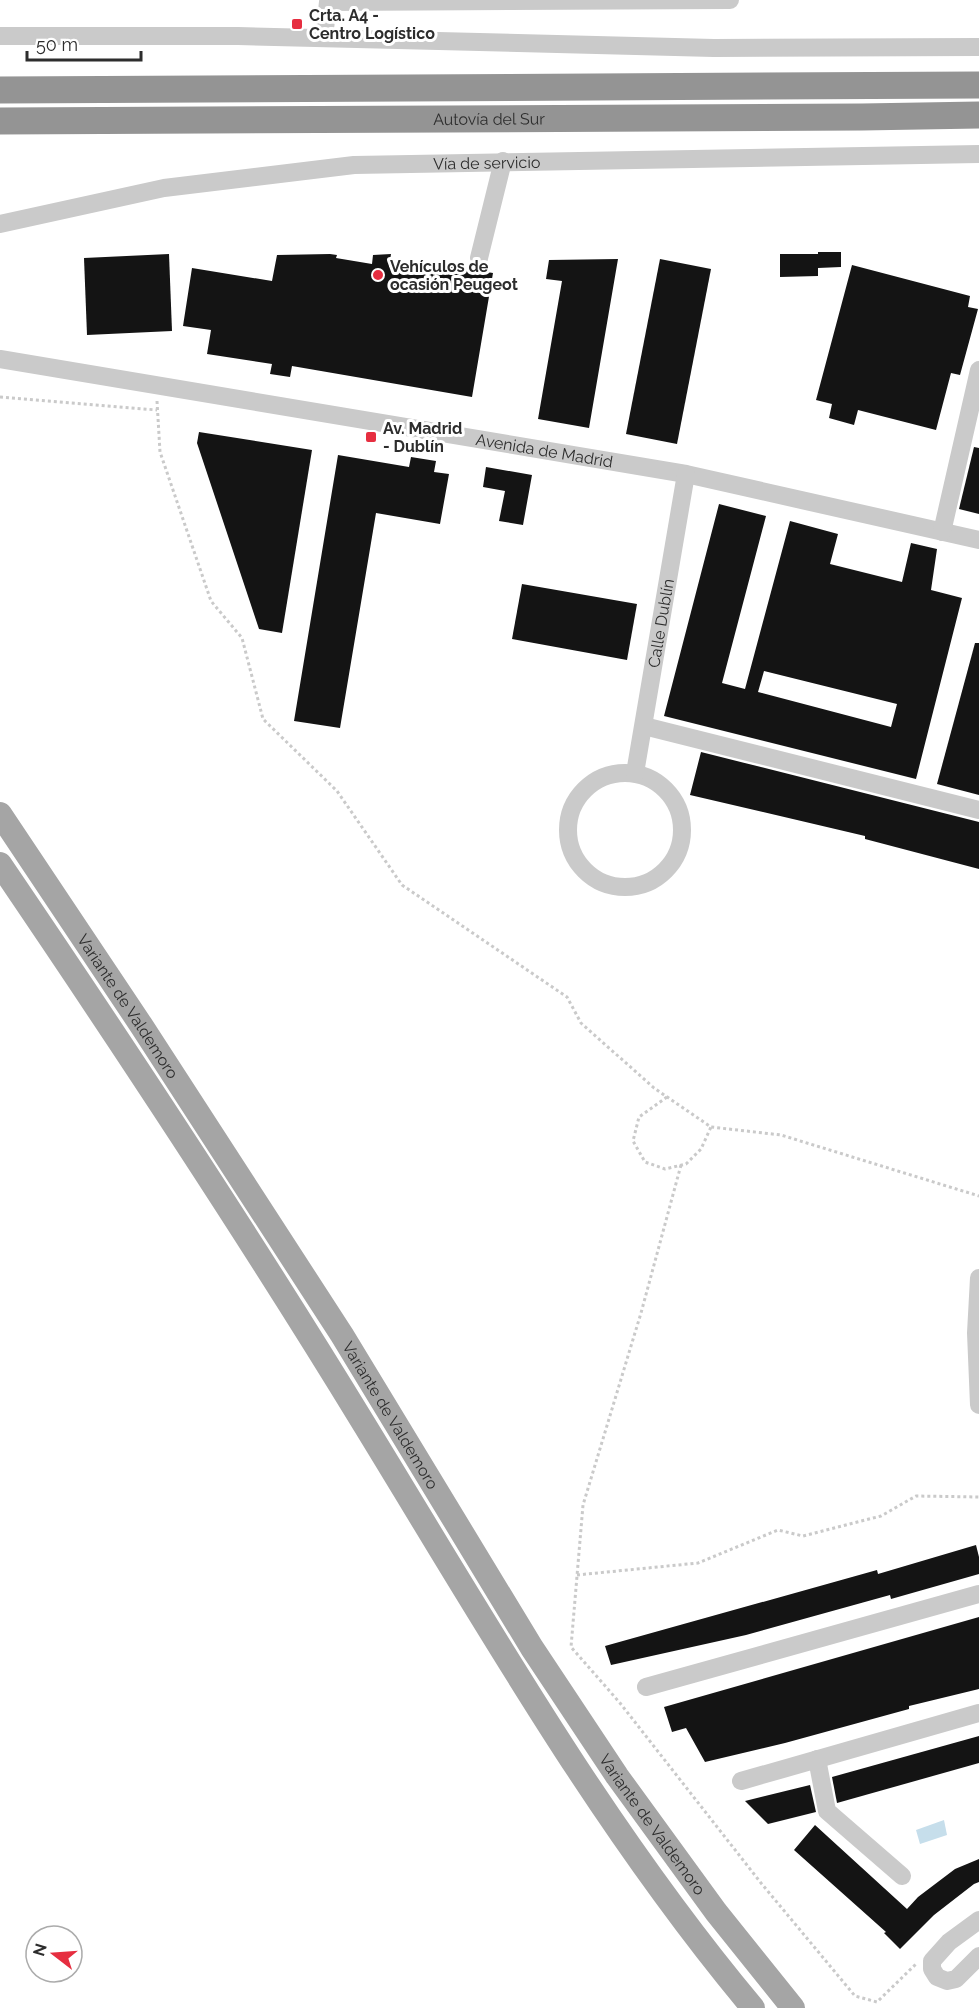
<svg xmlns="http://www.w3.org/2000/svg" width="979" height="2008" viewBox="0 0 979 2008" font-family="Raleway,sans-serif">
<style>
.water{fill:#c6deeb}
.building{fill:#141414;fill-rule:evenodd}
.lines{fill:none;stroke-linecap:round;stroke-linejoin:round}
.path{stroke:#cacaca;stroke-width:3;stroke-dasharray:3 3;stroke-linecap:butt}
.minor{stroke:#cacaca;stroke-width:18}
.major{stroke:#a5a5a5;stroke-width:24}
.highway{stroke:#949494;stroke-width:27}
.poi-dot{fill:#e62e40;stroke:#fff;stroke-width:2}
.labels{text-anchor:middle;dominant-baseline:central;stroke-width:6;stroke-linejoin:round;paint-order:stroke}
.poi-label{font-size:16px;font-weight:bold;fill:#2d2d2d;stroke:#fff;text-anchor:start}
.street-label{font-size:16px;fill:#2d2d2d;stroke:#fff}
</style>
<rect width="100%" height="100%" fill="#fff"/>
<!-- water -->
<polygon class="water" points="944,1820 947,1835 920,1844 916,1830"/>
<!-- building -->
<g class="building">
<polygon points="818,252 841,252 841,267 818,268 818,276 780,277 780,254 818,254"/>
<polygon points="169,254 172,331 87,335 84,258"/>
<polygon points="330,254 337,255 336,258 372,264 373,255 391,254 389,267 424,273 425,262 493,273 472,397 292,366 290,377 270,374 272,364 207,354 211,330 183,326 192,268 272,281 277,255"/>
<polygon points="618,259 589,428 538,419 562,281 546,279 549,260"/>
<polygon points="660,259 711,269 677,444 626,434"/>
<polygon points="852,265 970,296 968,307 978,309 960,375 951,373 936,430 858,410 854,425 829,418 832,404 816,400"/>
<polygon points="199,432 312,450 282,633 259,629 197,443"/>
<polygon points="974,447 979,448 979,514 959,509"/>
<polygon points="338,455 409,467 411,457 436,461 434,472 449,474 440,524 376,513 340,728 294,721"/>
<polygon points="486,467 532,475 523,525 499,521 505,491 483,487"/>
<path d="M 719,504 L 766,516 L 722,683 L 745,689 L 790,521 L 838,534 L 830,564 L 902,582 L 911,543 L 937,549 L 931,590 L 962,598 L 916,779 L 664,716 ZM 764,671 L 897,704 L 891,727 L 758,692 Z"/>
<polygon points="522,584 637,604 627,660 512,639"/>
<polygon points="975,643 979,643 979,795 937,784"/>
<polygon points="701,752 979,822 979,869 865,839 865,836 690,795"/>
<polygon points="976,1545 979,1557 979,1574 891,1599 890,1595 746,1635 611,1665 605,1646 877,1570 878,1574"/>
<polygon points="979,1617 979,1689 909,1706 909,1709 785,1743 705,1762 686,1728 672,1732 664,1707"/>
<polygon points="979,1736 979,1763 837,1803 832,1777"/>
<polygon points="810,1785 816,1812 768,1824 745,1801"/>
<polygon points="815,1825 907,1909 918,1897 955,1869 979,1859 979,1882 974,1884 934,1915 900,1949 884,1933 886,1932 794,1850"/>
</g>
<g class="lines">
<!-- path -->
<g class="path">
<polyline points="0,397 157,410"/>
<polyline points="157,401 160,452 211,601 242,638 263,719 337,791 402,885 567,997 581,1023 654,1088 711,1127 781,1135 979,1196"/>
<polyline points="667,1097 639,1117 633,1141 645,1162 665,1169 686,1164 701,1149 711,1127"/>
<polyline points="681,1165 641,1313 583,1505 571,1647 620,1703 761,1883 855,1996 877,2002 917,1963"/>
<polyline points="577,1575 698,1563 778,1530 803,1536 881,1516 916,1496 979,1497"/>
</g>
<!-- minor -->
<g class="minor">
<polyline points="0,36 238,36 714,48 979,47"/>
<polyline points="324,38 328,2 730,0"/>
<path id="s1" d="M 0,224 L 164,188 L 354,165 L 979,154"/>
<polyline points="479,258 503,161"/>
<path id="s2" d="M 0,359 L 686,474 L 979,540"/>
<polyline points="942,532 979,370"/>
<polyline points="644,726 979,810"/>
<circle cx="625" cy="830" r="57"/>
<path id="s3" d="M 635,773 L 686,474"/>
<polyline points="979,1278 976,1333 979,1405"/>
<polyline points="646,1687 979,1594"/>
<polyline points="817,1759 827,1811 902,1876"/>
<polyline points="741,1781 979,1713"/>
<polyline points="979,1920 949,1942 932,1961 932,1969 937,1977 947,1981 956,1979 979,1956"/>
</g>
<!-- major -->
<g class="major">
<path id="s4" d="M 0,814 L 141,1025 L 342,1335 L 532,1648 L 617,1776 L 716,1912 L 793,2008"/>
<path d="M 0,864 C 125,1048 248,1234 364,1424 C 486,1623 603,1829 753,2008"/>
</g>
<!-- highway -->
<g class="highway">
<polyline points="0,90 979,85"/>
<path id="s5" d="M 0,121 L 862,117 L 979,115"/>
</g>
</g>
<!-- markers -->
<g class="poi-dot">
<rect x="291" y="18" width="12" height="12" rx="3"/>
<circle cx="378" cy="275" r="6"/>
<rect x="365" y="431" width="12" height="12" rx="3"/>
</g>
<g class="labels">
<!-- poi labels -->
<g class="poi-label">
<text x="309" y="15">Crta. A4 -<tspan x="309" dy="18">Centro Logístico</tspan></text>
<text x="390" y="266">Vehículos de<tspan x="390" dy="18">ocasión Peugeot</tspan></text>
<text x="383" y="428">Av. Madrid<tspan x="383" dy="18">- Dublín</tspan></text>
</g>
<!-- street labels -->
<g class="street-label">
<text stroke="none"><textPath href="#s5" startOffset="489">Autovía del Sur</textPath></text>
<text stroke="none"><textPath href="#s1" startOffset="492">Vía de servicio</textPath></text>
<text stroke="none"><textPath href="#s2" startOffset="552">Avenida de Madrid</textPath></text>
<text stroke="none"><textPath href="#s3" startOffset="152">Calle Dublín</textPath></text>
<text stroke="none"><textPath href="#s4" startOffset="231">Variante de Valdemoro</textPath></text>
<text stroke="none"><textPath href="#s4" startOffset="717">Variante de Valdemoro</textPath></text>
<text stroke="none"><textPath href="#s4" startOffset="1203">Variante de Valdemoro</textPath></text>
</g>
</g>
<!-- north arrow -->
<g transform="translate(54 1954) rotate(287)"><circle r="28" fill="#ffffff" stroke="#ababab" stroke-width="1.5"/>
<path d="M0-4.5L10 22L0 15L-10 22Z" fill="#e62e40"/>
<text y="-9" font-size="16" font-weight="bold" text-anchor="middle" fill="#2d2d2d">N</text>
</g>
<!-- scale -->
<path d="M27 51v9h114v-9" fill="none" stroke="#2d2d2d" stroke-width="3"/>
<text x="36" y="51" font-size="18" fill="#2d2d2d" stroke="#ffffff" stroke-width="4.5" paint-order="stroke">50 m</text>
</svg>
